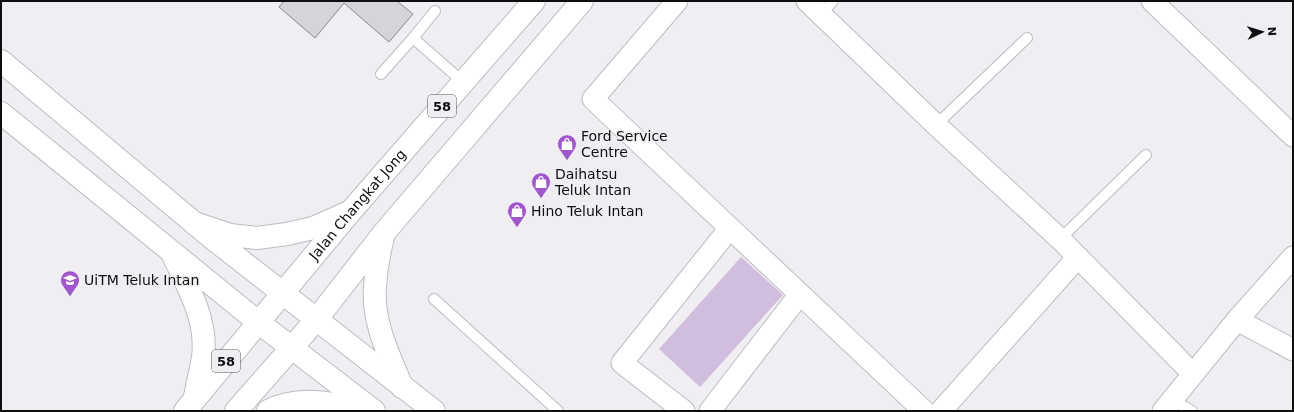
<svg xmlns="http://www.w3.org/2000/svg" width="1294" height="412" viewBox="0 0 1294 412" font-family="'DejaVu Sans',sans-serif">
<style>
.green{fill:#d1bede}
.building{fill:#d6d4d8;stroke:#89878a}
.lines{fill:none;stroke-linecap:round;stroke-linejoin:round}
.lane-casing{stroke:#bdbbbf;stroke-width:12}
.street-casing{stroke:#bdbbbf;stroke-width:23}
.secondary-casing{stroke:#bdbbbf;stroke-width:24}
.highway-casing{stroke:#bdbbbf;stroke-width:24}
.lane{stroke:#fff;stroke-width:10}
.street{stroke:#fff;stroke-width:21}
.secondary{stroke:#fff;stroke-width:22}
.highway{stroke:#fff;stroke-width:22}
.labels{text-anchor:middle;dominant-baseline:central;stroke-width:3;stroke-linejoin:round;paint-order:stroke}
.shield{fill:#f0eef2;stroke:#525153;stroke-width:1}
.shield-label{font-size:13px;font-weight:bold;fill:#0e0e0f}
.poi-label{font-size:14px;fill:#0e0e0f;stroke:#f0eef2;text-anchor:start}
.street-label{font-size:14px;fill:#0e0e0f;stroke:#f0eef2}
</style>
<rect width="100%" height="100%" fill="#f0eef2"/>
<!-- green -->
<polygon class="green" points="741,257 783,295 700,387 659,349"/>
<!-- building -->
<polygon class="building" points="284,1 397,1 413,14 389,42 344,3 315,38 279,7"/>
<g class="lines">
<!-- lane casing -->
<g class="lane-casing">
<g id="lane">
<polyline points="435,11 413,38 463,82"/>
<polyline points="821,14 833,1"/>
<polyline points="381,74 413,38"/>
<polyline points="936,125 1027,38"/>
<polyline points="1060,239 1146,155"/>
<polyline points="434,299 558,411"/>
<polyline points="1172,400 1192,411"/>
</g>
</g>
<!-- street casing -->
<g class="street-casing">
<g id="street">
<polyline points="677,1 593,99 924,411"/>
<polyline points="807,1 936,125 1060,239 1193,374"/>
<polyline points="1152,1 1293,136"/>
<polyline points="1237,320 1293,350"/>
<polyline points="684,411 622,363 730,228"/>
<polyline points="710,411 800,294"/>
<polyline points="941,411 1078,257"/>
<polyline points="1163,411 1237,320 1293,257"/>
</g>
</g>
<!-- secondary casing -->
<g class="secondary-casing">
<g id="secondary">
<polyline points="1,61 212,238 434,411"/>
<polyline points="1,113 258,322 374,411"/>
</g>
</g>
<!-- highway casing -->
<g class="highway-casing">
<g id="highway">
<polyline points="194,223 230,235 257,238 287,234 313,228 347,213"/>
<path d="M 383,237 C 379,253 376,270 375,286 C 372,322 389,355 402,387"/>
<path d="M 172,253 C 187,285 208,320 203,357 C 201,371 197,384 195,397"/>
<path id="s1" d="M 185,411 L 351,211 L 534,1"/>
<polyline points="236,411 316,320 383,234 582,1"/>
<path d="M 268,411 C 298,395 334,403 364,411"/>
</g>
</g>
<!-- lane -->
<use href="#lane" class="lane"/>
<!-- street -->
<use href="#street" class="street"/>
<!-- secondary -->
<use href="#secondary" class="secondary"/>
<!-- highway -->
<use href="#highway" class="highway"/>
</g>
<!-- icons -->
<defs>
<g id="shop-pin" transform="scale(1)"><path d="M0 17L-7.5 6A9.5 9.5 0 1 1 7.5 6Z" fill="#9f57cb" stroke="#f0eef2"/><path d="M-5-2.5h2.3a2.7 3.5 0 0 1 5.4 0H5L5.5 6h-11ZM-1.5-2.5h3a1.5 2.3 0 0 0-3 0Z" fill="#fff"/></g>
<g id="university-pin" transform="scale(1)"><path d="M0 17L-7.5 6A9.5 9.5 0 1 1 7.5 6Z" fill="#9f57cb" stroke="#f0eef2"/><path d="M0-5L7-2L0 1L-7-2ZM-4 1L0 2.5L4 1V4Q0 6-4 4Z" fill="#fff"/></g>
</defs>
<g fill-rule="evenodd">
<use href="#shop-pin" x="567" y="144"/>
<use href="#shop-pin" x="541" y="182"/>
<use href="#shop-pin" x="517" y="211"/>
<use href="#university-pin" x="70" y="280"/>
</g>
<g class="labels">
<!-- shield labels -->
<g class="shield">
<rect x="428" y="95" width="28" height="22" rx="3"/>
<rect x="212" y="350" width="28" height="22" rx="3"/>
</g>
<g class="shield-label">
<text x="442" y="106">58</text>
<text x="226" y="361">58</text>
</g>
<!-- poi labels -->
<g class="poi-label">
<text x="581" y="136">Ford Service<tspan x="581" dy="16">Centre</tspan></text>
<text x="555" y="174">Daihatsu<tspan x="555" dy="16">Teluk Intan</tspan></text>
<text x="531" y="211">Hino Teluk Intan</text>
<text x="84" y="280">UiTM Teluk Intan</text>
</g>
<!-- street labels -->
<g class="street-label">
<text stroke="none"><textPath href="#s1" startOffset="269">Jalan Changkat Jong</textPath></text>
</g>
</g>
<!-- border -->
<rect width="1294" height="412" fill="none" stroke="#0e0e0f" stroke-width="4"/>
<!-- north arrow -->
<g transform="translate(1262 32) rotate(86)" stroke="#f0eef2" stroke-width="3" paint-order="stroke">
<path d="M0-3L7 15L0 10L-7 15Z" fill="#0e0e0f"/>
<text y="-6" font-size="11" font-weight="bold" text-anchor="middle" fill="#0e0e0f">N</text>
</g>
</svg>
